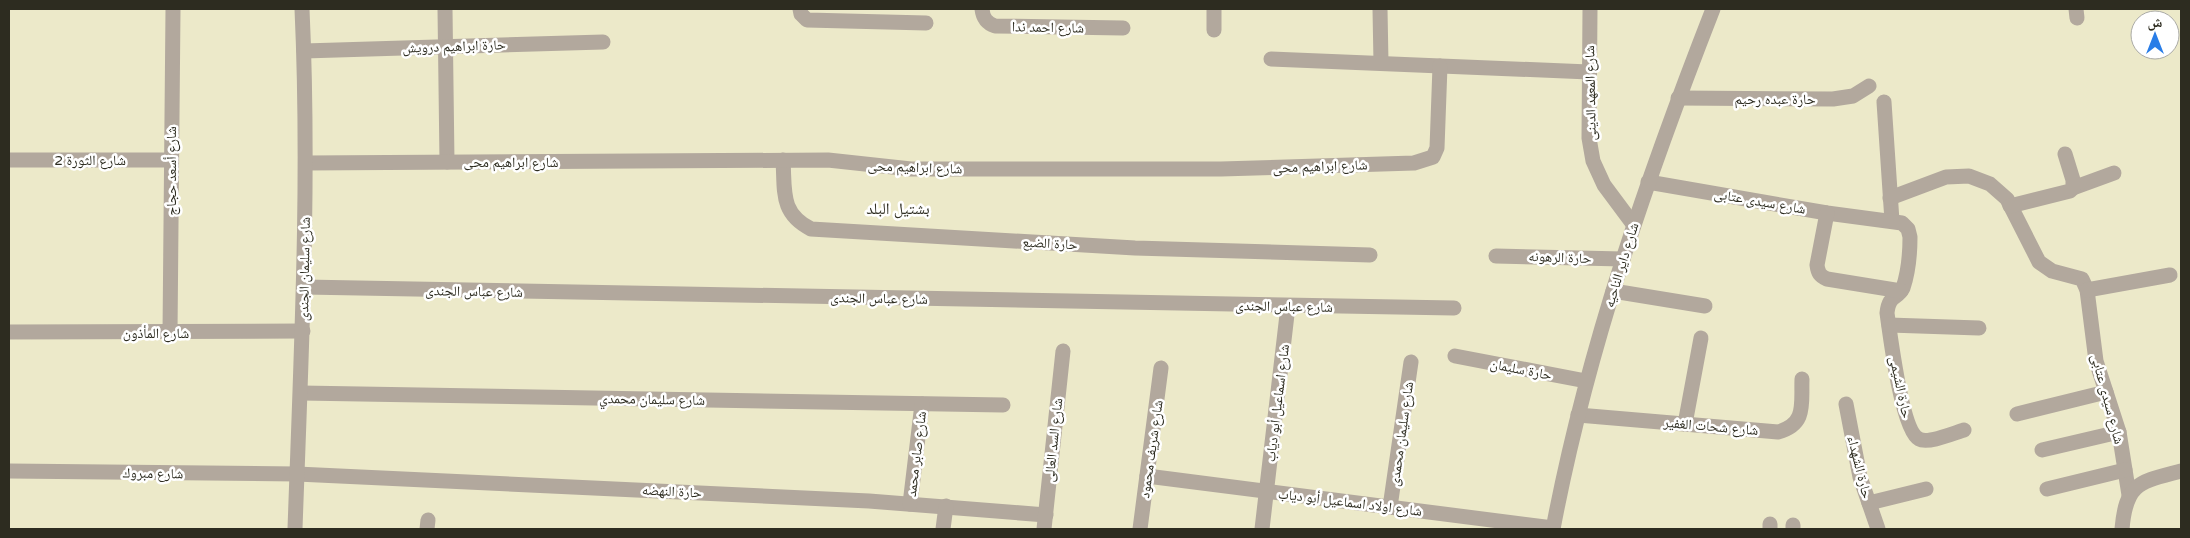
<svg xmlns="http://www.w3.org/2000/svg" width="2190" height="538" font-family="'Varela Round','Noto Naskh Arabic',sans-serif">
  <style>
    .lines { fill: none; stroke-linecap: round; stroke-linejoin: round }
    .minor { stroke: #b2a89d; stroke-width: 15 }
    .labels { text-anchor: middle; stroke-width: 5; stroke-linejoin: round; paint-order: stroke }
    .street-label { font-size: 14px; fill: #2d2c20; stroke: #fff }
    .quarter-label { font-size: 16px; fill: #2d2c20; stroke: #fff }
  </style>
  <rect width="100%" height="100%" fill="#ece9c9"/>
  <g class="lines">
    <g class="minor">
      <path d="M445 9 447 162"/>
      <path d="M800 9 801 14 807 20 926 23"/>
      <path d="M982 9C983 18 986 23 995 26L1123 28"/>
      <path d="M1214 9V30"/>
      <path d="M1380 9 1381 63"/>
      <path d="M1590 9 1589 138 1593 161 1604 185 1633 224"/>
      <path d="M2076 9 2077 18"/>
      <path d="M304 51 603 42"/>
      <path d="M1271 59 1589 72"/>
      <path d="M1678 98 1833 99 1853 96 1869 86"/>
      <path d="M1884 102 1892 221"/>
      <path d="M9 160H171"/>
      <path d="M783 160C785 192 780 213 811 229L1135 248 1370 255"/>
      <path d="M306 163 828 160 911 169H1221L1414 163 1433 157 1437 148 1440 66"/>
      <path d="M1648 182 1827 213 1902 223 1908 229 1910 237C1910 252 1908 273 1903 288 1897 300 1889 294 1887 313 1890 334 1902 431 1919 439 1928 444 1954 433 1964 430"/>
      <path d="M2073 188 2114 173"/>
      <path d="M1890 198 1946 177 1969 176 1990 184 2007 199 2039 262 2052 271 2082 279 2087 290 2096 361 2119 432 2129 495"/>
      <path d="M2010 206 2070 191 2073 188V180L2065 154"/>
      <path d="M1827 213 1817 265C1818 273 1820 276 1827 279L1901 291"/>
      <path d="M1496 256 1623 259"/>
      <path d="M304 287 1454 308"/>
      <path d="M2087 290 2170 275"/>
      <path d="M1613 291 1705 306"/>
      <path d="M1889 325 1979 328"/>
      <path d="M9 332 303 331"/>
      <path d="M170 333 173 9"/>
      <path d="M1455 356 1586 381"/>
      <path d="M301 393 1003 405"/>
      <path d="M1846 404 1860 477 1878 529"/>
      <path d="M2017 414 2106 392"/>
      <path d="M1578 415 1778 432C1807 424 1801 404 1802 379"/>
      <path d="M1685 424 1701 338"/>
      <path d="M2042 450 2119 432"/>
      <path d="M9 471 297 474 869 501 1046 515"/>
      <path d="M1147 476 1553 528"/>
      <path d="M2047 489 2125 470"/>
      <path d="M1869 503 1926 489"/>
      <path d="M910 504 922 404"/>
      <path d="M1390 507 1411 362"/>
      <path d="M1793 525V529"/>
      <path d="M295 529C301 356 310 182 302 9"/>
      <path d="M427 529 428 520"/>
      <path d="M943 529 946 506"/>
      <path d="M1044 529 1063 351"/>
      <path d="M1140 529 1161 368"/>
      <path d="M1262 529 1288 306"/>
      <path d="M1553 529C1587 350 1647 178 1713 9"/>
      <path d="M1770 529V524"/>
      <path d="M2122 529C2126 482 2140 482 2181 471"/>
    </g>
  </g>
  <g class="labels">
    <g class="street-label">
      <text transform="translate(1048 27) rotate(1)" y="5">شارع احمد ندا</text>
      <text transform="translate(454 46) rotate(-2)" y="5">حارة ابراهيم درويش</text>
      <text transform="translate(1590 93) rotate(-91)" y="5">شارع المعهد الدينى</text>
      <text x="1775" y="104">حارة عبده رحيم</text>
      <text x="90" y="165">شارع الثورة 2</text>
      <text x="511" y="167">شارع ابراهيم محى</text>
      <text transform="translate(1320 166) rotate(-2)" y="5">شارع ابراهيم محى</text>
      <text transform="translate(915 167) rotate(2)" y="5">شارع ابراهيم محى</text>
      <text transform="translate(171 171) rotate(-90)" y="5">شارع أسعد حجاج</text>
      <text transform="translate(1760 201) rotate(10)" y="5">شارع سيدى عتابى</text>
      <text transform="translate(1050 243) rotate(3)" y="5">حارة الضبع</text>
      <text transform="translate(1560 257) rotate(2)" y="5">حارة الرهونه</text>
      <text transform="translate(1621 265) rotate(-73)" y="5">شارع داير الناحيه</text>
      <text transform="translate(304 269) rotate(-89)" y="5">شارع سليمان الجندى</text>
      <text transform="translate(474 291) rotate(1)" y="5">شارع عباس الجندى</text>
      <text transform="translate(879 298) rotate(1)" y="5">شارع عباس الجندى</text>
      <text transform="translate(1284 306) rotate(1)" y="5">شارع عباس الجندى</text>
      <text x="156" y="338">شارع المأذون</text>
      <text transform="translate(1521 369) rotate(11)" y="5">حارة سليمان</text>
      <text transform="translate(1901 387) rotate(78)" y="5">حارة الشيمى</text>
      <text transform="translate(652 399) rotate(1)" y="5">شارع سليمان محمدي</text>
      <text transform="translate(2108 399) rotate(75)" y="5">شارع سيدى عتابى</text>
      <text transform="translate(1277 403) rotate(-83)" y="5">شارع اسماعيل أبو دياب</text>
      <text transform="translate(1711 426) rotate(5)" y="5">شارع شحات الغفير</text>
      <text transform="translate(1401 434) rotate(-82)" y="5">شارع سليمان محمدى</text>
      <text transform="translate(1053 440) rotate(-84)" y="5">شارع السد العالى</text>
      <text transform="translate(1151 449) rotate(-82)" y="5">شارع شريف محمود</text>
      <text transform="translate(916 454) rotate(-83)" y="5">شارع صابر محمد</text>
      <text transform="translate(1860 467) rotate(76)" y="5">حارة الشهداء</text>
      <text transform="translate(153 473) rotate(1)" y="5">شارع مبروك</text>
      <text transform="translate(672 491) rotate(3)" y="5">حارة النهضه</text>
      <text transform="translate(1350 502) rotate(7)" y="5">شارع اولاد اسماعيل أبو دياب</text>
    </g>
    <g class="quarter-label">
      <text x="898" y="214">بشتيل البلد</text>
    </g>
  </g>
  <rect width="2190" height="538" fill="none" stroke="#2d2c20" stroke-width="20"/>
  <g transform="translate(2155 35)"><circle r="24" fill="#ffffff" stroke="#ababa6"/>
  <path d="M0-4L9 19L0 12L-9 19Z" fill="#297de7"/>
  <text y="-8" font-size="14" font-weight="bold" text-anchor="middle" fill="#2d2c20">ش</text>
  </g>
</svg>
